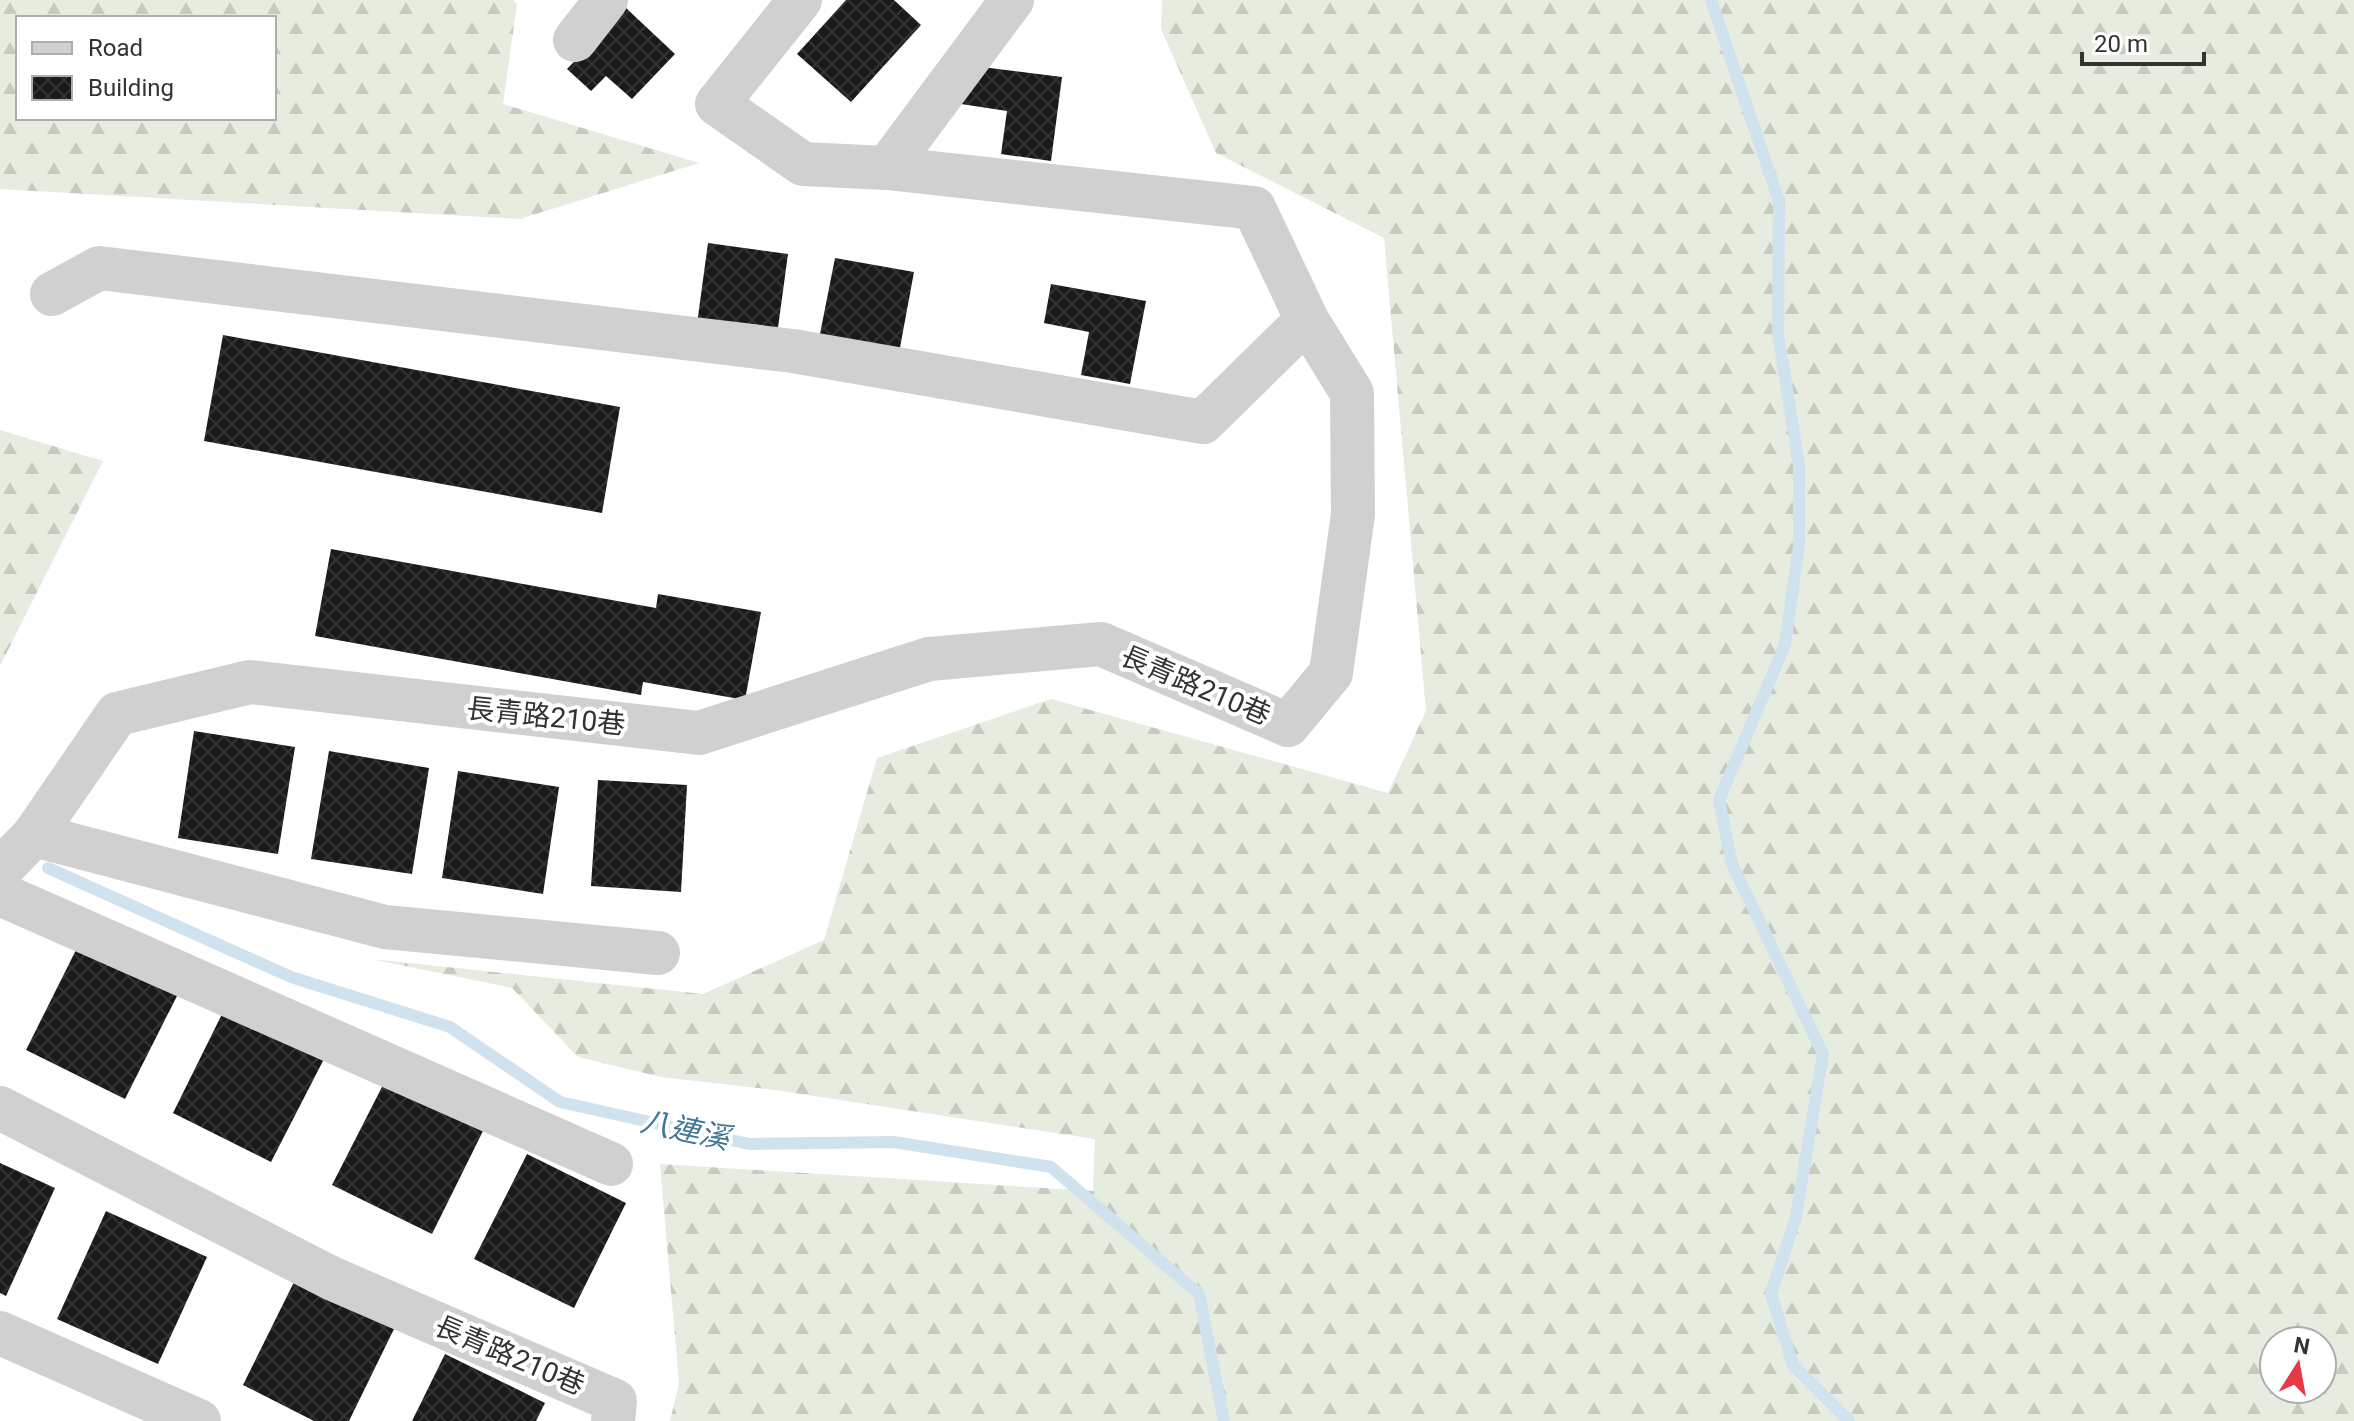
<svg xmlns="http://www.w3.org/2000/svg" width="2354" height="1421" font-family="Roboto,'Noto Sans TC',sans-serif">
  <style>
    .forest { fill: url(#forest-firs); fill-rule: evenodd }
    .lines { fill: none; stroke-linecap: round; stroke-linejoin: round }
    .stream { stroke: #cfe2ee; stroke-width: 12 }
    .building { fill: url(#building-cross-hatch) }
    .minor { stroke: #d0d0d0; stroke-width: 44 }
    .labels { text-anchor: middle; stroke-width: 8; stroke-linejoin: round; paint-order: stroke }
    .street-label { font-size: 28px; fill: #333; stroke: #fff }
    .water-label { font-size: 30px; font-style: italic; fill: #3f7597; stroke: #fff }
  </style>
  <defs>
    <pattern id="forest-firs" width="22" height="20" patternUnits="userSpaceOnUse" patternTransform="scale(2)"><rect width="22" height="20" fill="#e6ecdf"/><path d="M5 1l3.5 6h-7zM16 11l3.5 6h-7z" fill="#c6cbc0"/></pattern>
    <pattern id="building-cross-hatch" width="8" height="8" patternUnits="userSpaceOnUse" patternTransform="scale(2)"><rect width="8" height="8" fill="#1a1a1a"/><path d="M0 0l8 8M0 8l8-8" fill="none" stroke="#333"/></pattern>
  </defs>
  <rect width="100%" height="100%" fill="#fff"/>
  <g class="forest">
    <path d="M0 0H513L517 4 503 104 699 163 520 219 0 189ZM18 18H274V118H18Z"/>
    <path d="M1162 0H2354V1421H670L679 1383 660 1164 1093 1191 1095 1139 775 1090 661 1077 578 1057 512 988 371 959 703 994 824 940 877 758 1051 699 1388 793 1426 711 1384 238 1216 153 1161 29ZM2322 1341V1389H2274V1341Z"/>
    <path d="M0 430 103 461 0 666Z"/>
  </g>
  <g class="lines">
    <g class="stream">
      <path d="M1711 0 1779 201 1778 333 1799 465V545L1785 645 1719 800 1732 864 1823 1054 1796 1217 1771 1294 1793 1365 1849 1421"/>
      <path d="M48 868 291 977 450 1027 560 1102 749 1144 894 1142 1051 1167 1199 1294 1224 1421"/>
    </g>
  </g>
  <g class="building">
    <path d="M846 0H894L921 25 851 102 797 54Z"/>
    <path d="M626 8 675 54 632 99 606 76 591 91 567 69Z"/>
    <path d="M966 65 1062 77 1051 161 1001 154 1007 111 961 104Z"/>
    <path d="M708 243 788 254 777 335 697 324Z"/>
    <path d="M835 258 914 272 899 353 819 339Z"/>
    <path d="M1051 284 1146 301 1130 384 1081 375 1089 332 1044 323Z"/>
    <path d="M223 335 620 407 602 513 204 441Z"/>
    <path d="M331 549 656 608 658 594 761 612 745 700 643 682 641 695 315 636Z"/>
    <path d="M194 731 295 747 278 854 178 838Z"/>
    <path d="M329 751 429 768 412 874 311 859Z"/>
    <path d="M458 771 559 787 543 894 442 878Z"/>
    <path d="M598 780 687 785 681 892 591 886Z"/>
    <path d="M79 944 178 994 125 1099 26 1050Z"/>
    <path d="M225 1008 325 1057 271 1162 173 1113Z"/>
    <path d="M386 1079 484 1129 432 1234 332 1185Z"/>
    <path d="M527 1154 626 1203 574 1308 474 1259Z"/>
    <path d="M0 1163 55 1188 6 1296 0 1293Z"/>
    <path d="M106 1211 207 1257 158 1364 57 1319Z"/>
    <path d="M295 1280 394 1329 349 1421H314L243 1385Z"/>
    <path d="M445 1354 545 1403 536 1421H412Z"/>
  </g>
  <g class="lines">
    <g class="minor">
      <path d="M575 40 606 0"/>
      <path d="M887 168 1012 0"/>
      <path d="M52 294 99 268 793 351 1203 422 1307 320"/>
      <path d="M34 835 385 927 658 953"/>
      <path d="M0 870 34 835 117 714 250 682 699 733 929 659 1101 644 1288 725 1331 673 1353 514 1352 393 1307 320 1254 208 887 168 803 164 717 104 800 0"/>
      <path d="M0 894 611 1164"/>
      <path d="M0 1108 331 1278 615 1401 613 1421"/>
      <path d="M0 1333 199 1421"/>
    </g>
  </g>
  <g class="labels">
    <g class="street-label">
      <text transform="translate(1196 685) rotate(23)" y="10">長青路210巷</text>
      <text transform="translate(546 716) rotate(6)" y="10">長青路210巷</text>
      <text transform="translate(510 1355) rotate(23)" y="10">長青路210巷</text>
    </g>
    <g class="water-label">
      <text transform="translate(685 1130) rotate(12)" y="10">八連溪</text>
    </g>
  </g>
  <rect x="16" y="16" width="260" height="104" fill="#ffffff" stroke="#adadad" stroke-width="2"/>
  <rect x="32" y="42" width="40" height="12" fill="#d0d0d0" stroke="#adadad" stroke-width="2"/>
  <text x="88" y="56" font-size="24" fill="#333333">Road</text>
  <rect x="32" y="76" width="40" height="24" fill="url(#building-cross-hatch)" stroke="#adadad" stroke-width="2"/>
  <text x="88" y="96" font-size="24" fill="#333333">Building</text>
  <g transform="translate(2298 1365) rotate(11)"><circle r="38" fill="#ffffff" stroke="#adadad" stroke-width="2"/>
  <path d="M0-6L14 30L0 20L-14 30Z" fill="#e63946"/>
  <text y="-12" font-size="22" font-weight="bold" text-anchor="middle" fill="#333333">N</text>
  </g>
  <path d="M2082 52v12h122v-12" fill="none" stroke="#333333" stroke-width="4"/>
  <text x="2094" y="52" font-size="24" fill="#333333" stroke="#ffffff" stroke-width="6" paint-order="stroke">20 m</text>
</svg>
